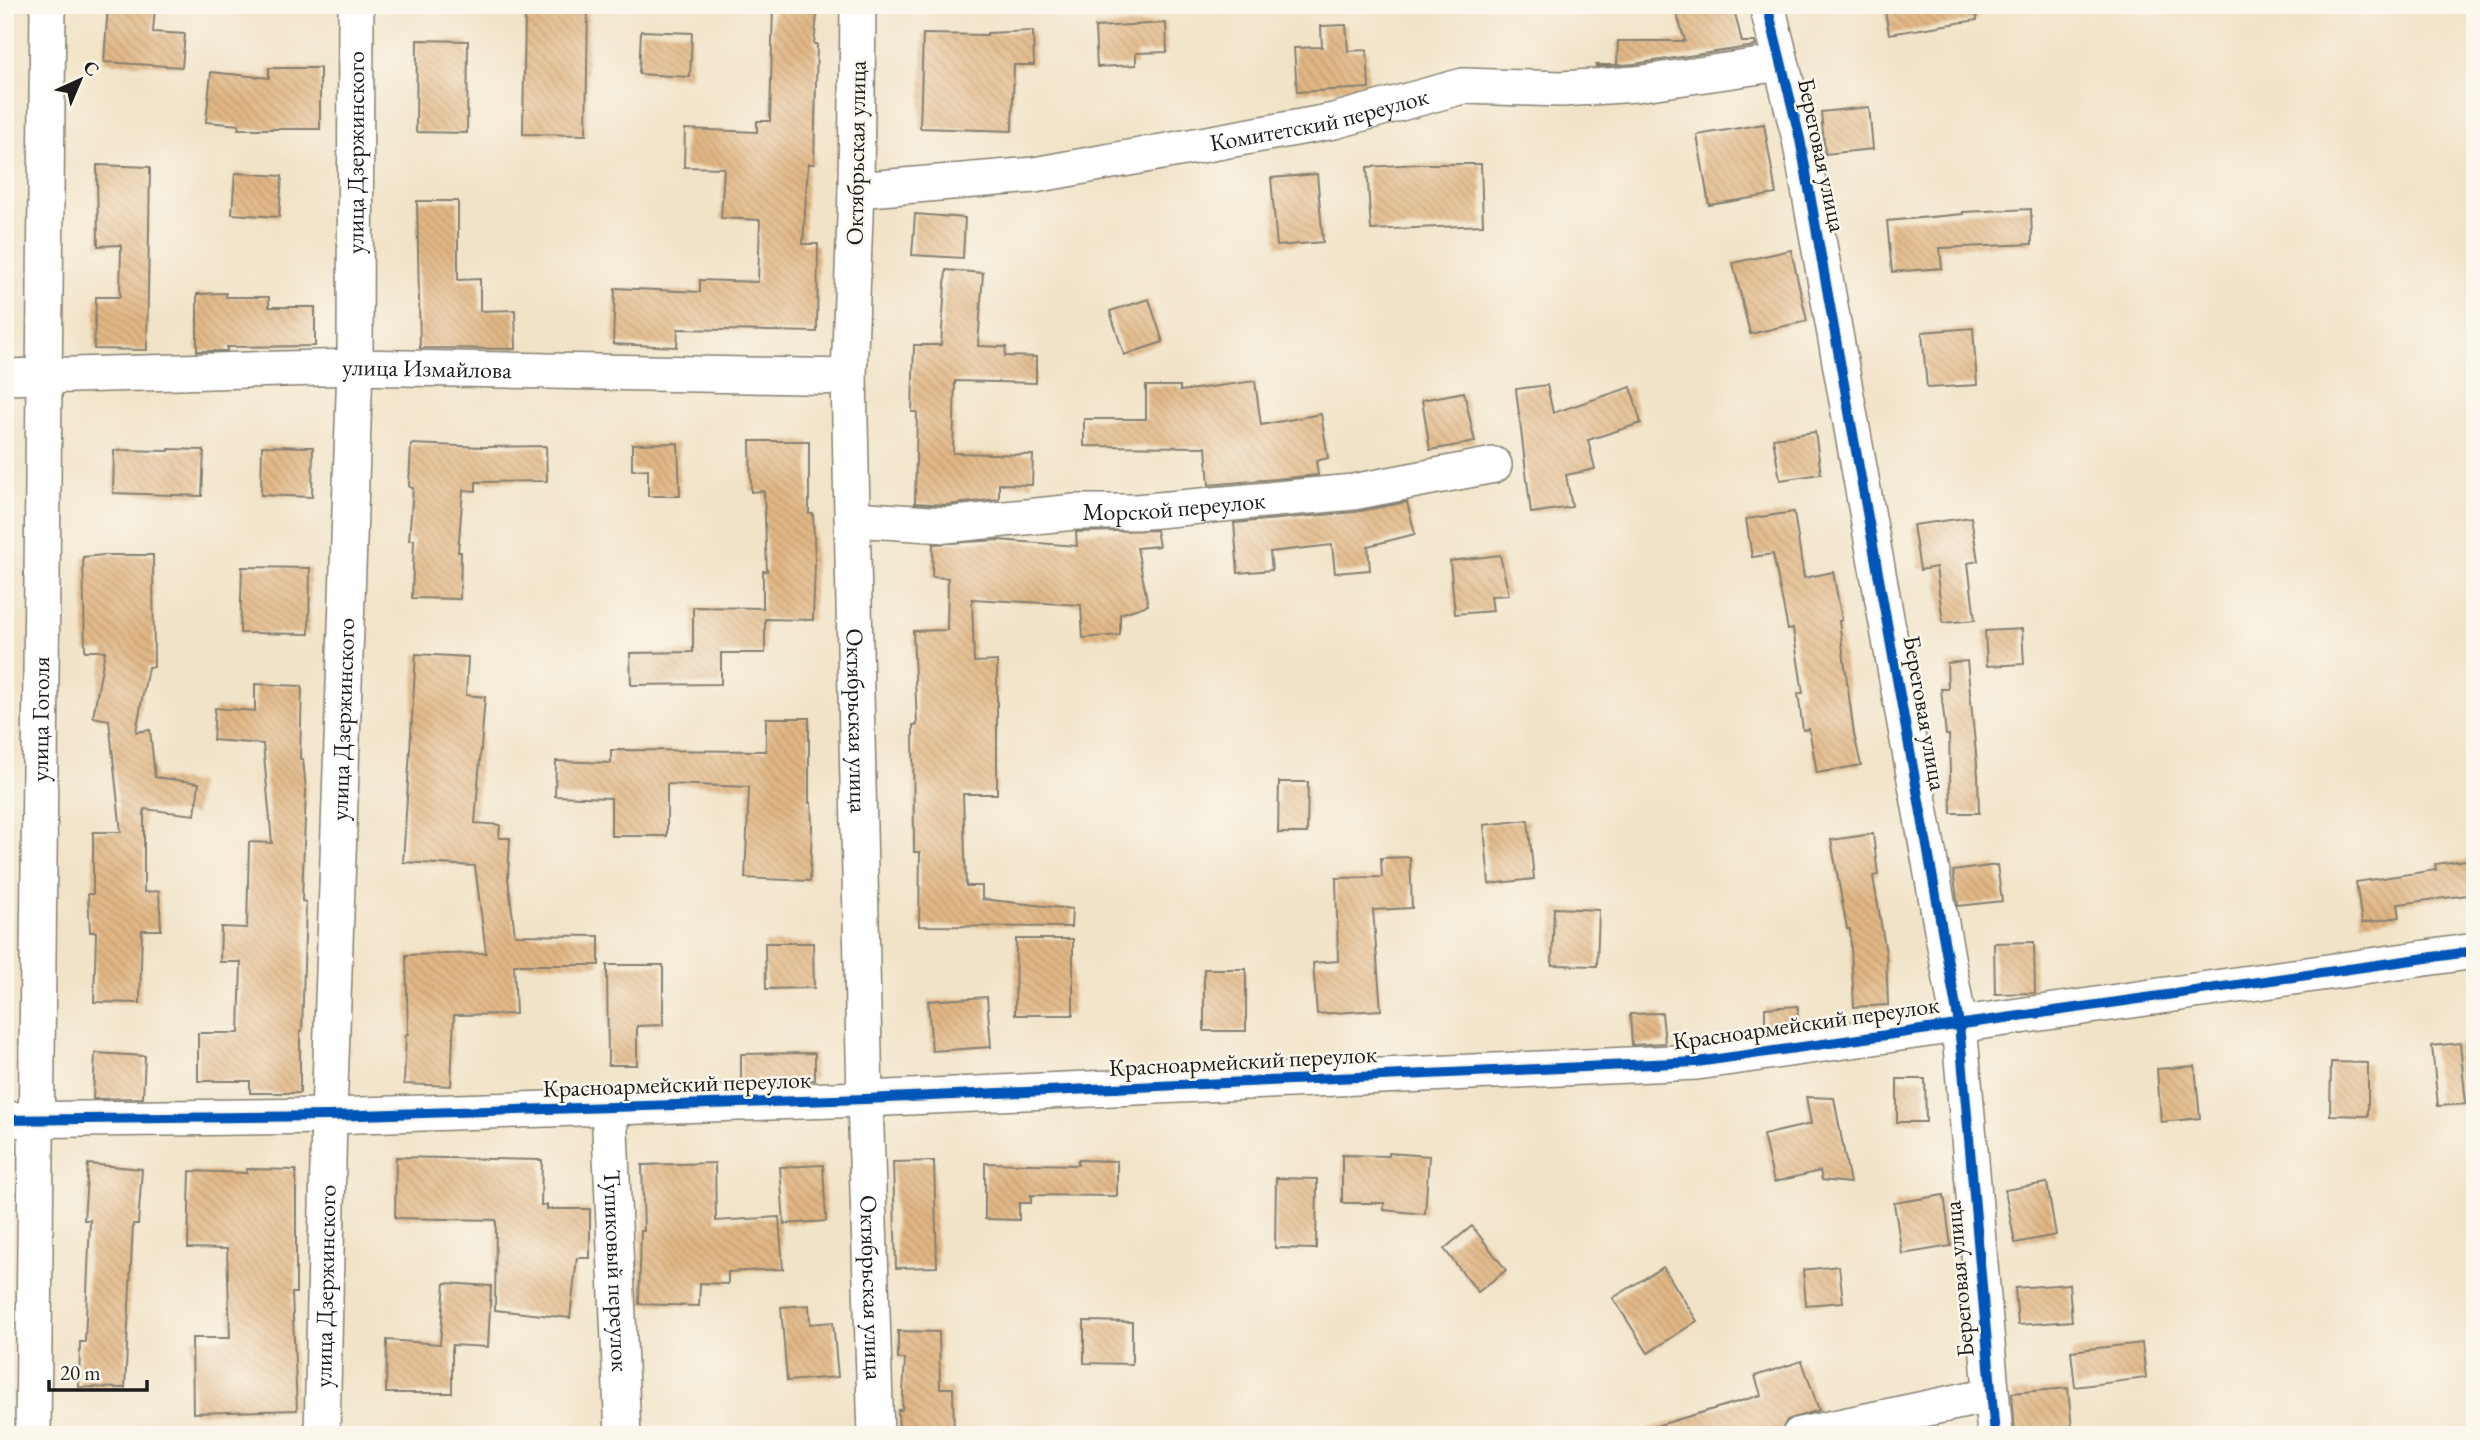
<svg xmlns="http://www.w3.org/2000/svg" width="2480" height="1440" font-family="'EB Garamond',serif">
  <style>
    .building { fill: url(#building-back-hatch) }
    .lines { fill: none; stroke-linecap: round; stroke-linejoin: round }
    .minor-casing { stroke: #868072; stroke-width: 38 }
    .minor { stroke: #fff; stroke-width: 35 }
    .cycleway-casing { stroke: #fbf7ec; stroke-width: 15 }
    .cycleway { stroke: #0057b8; stroke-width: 10 }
    .labels { text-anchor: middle; stroke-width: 5; stroke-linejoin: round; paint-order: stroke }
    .street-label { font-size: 24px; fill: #1c1c1c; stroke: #fbf7ec }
  </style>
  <defs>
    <pattern id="building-back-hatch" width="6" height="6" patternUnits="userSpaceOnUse" patternTransform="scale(1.75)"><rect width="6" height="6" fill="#e1b684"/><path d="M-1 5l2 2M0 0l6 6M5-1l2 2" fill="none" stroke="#c09c71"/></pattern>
  </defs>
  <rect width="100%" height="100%" fill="#fbf7ec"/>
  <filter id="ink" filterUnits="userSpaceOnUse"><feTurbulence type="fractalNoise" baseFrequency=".0143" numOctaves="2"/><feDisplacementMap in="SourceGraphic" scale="14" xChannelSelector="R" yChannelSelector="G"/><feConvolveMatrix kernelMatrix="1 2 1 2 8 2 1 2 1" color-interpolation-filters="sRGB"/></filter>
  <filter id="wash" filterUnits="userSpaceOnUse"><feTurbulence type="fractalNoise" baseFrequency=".00686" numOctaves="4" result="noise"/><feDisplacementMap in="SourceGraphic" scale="28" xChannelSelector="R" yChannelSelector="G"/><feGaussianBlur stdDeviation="1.57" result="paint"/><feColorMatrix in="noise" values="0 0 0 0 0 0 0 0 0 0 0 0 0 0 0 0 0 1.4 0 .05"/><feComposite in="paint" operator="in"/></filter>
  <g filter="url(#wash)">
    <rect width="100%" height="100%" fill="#f1e3c7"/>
    <g id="blocks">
      <g class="building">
        <path d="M108 5 155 7 153 32 185 34 182 67 104 62Z"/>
        <path d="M531 5H588L586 135 523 134 525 12H531Z"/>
        <path d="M773 5H818L814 44H817L814 164H808L803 244H818L817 332 678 329 677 347 613 344 615 288 700 292V280L758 282 760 220 721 218 724 168 684 167 685 129 757 132V121H770Z"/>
        <path d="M1674 5H1733L1742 42H1755L1756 46 1634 64 1596 67V65H1617L1618 41H1685Z"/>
        <path d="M1884 5H1976L1977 20 1889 34Z"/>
        <path d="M1166 23 1167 52 1136 53V65L1097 67 1095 27Z"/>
        <path d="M1346 25 1348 51 1367 50 1369 88 1297 92 1294 48 1322 47 1321 26Z"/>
        <path d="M641 31 692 33 690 77 639 74Z"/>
        <path d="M1033 31 1034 65H1014L1012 131 920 128 923 34 987 35V33Z"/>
        <path d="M417 40 468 41 467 133 416 132Z"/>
        <path d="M269 68H320V129H238L239 125 206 122 211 72 269 78Z"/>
        <path d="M1869 107 1873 149 1825 154 1821 112Z"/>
        <path d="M1764 124 1776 194 1709 205 1697 135Z"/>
        <path d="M1419 164H1481L1483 225 1371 230 1367 167Z"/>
        <path d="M97 165 150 167 147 350 94 349 96 297H120L121 245 98 246Z"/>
        <path d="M235 173 282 176 279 217 232 214Z"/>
        <path d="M1317 174 1323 242 1277 246 1271 178Z"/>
        <path d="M417 201H458V280L480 279V311L515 310 516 349 420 348Z"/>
        <path d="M2031 209 2032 244 1940 248 1942 268 1892 272 1887 221 1963 214V212Z"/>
        <path d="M915 214 965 218 963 258 912 255Z"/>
        <path d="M1791 250 1807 321 1750 334 1733 263Z"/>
        <path d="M946 270 983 273 978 346 1006 347 1005 356 1036 357V383L955 381 953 453 1033 455 1032 485 999 484V499L946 505 915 503 917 412H912L914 345H941Z"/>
        <path d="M226 293V297H269V307H315V346L227 347V351H197V294Z"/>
        <path d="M1149 299 1163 342 1124 355 1110 311Z"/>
        <path d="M1973 328 1977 385 1927 388 1922 332Z"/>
        <path d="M1255 381 1261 425 1321 414 1328 458 1316 461 1318 475 1209 485 1206 447 1084 446V419H1146V386H1180V391Z"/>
        <path d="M1547 385 1553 413 1631 387 1641 423 1588 440 1595 469 1566 475 1572 507 1531 513 1516 389Z"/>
        <path d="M1464 392 1475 442 1430 450 1422 400Z"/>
        <path d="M1815 432 1821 474 1780 480 1773 438Z"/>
        <path d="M750 441H809V514H813L815 564 813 620 765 619V653H721V684L631 685 630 653 693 652V607L763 608V571H767L764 491 751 492Z"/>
        <path d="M678 443 680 496H648V469L632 470V444Z"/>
        <path d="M411 444 484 447 546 446 547 481 476 482V491L463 490 458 552H461L460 599 412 598 414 540H409L413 488 409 487Z"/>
        <path d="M262 446 313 447 312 497 261 495Z"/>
        <path d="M169 449 204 450 202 496 113 493 114 450 169 451Z"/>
        <path d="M1407 502 1415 534 1368 546 1370 570 1335 573 1332 545 1270 552 1272 570 1238 573 1234 523 1355 512Z"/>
        <path d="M1794 512 1804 578 1833 572 1842 620 1839 621 1854 734 1861 765 1817 773 1809 729 1803 730 1798 693H1803L1793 629 1788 630 1773 554 1752 557 1746 519Z"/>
        <path d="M1971 517 1978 561 1968 563 1975 620 1943 623 1936 567 1920 570 1913 525Z"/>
        <path d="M1156 530 1159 546 1137 548 1148 605 1120 614V635L1083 638 1081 605 972 599 974 662 997 661V794H963L966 886H982V899L1072 909 1071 927 919 926 920 852H914L913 725H917L913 631 947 630 948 578 932 577 933 544 998 540 1077 546 1076 532Z"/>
        <path d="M104 555H153L154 667H148L136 732 150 730 155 777 199 783 195 815 144 809V892L159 891 161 930H142L140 1003 94 1002 96 932H90L88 894H93V832H121L109 720 93 717 105 651H85L83 557Z"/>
        <path d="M1500 555 1509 595 1491 596 1493 611 1455 614 1450 561Z"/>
        <path d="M242 567 310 568 309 634 240 633Z"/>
        <path d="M2022 629 2024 664 1987 666 1985 631Z"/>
        <path d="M416 654 468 657 466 695 485 697 475 823 500 825 499 838H510L508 878 515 935 599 936V965H514L516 1014 454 1015 451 1086 404 1084 406 1035H408L406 955 486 953 475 866 403 862Z"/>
        <path d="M1967 661 1978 775 1979 813H1951L1949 735H1946L1941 689H1948L1947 663Z"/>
        <path d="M255 684 302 686 300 759H303L306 790 302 901 306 902 302 1031H300V1093H250V1081H198V1033H239L241 962H220L221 927 247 928 249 842 272 843 263 744 213 740 215 708 255 711Z"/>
        <path d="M766 718H809V803H811L812 825 810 881 745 878 749 787 667 784V836H611V798L555 796 556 761 611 763V750L766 751Z"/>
        <path d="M1279 782H1308L1307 833H1278Z"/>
        <path d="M1528 820 1534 879 1489 884 1484 825Z"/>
        <path d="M1873 834 1878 875 1873 876 1886 953 1888 1005 1854 1007 1850 929H1847L1831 840Z"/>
        <path d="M1410 857 1412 908 1373 910 1381 1010 1317 1014 1313 963 1338 961 1336 878 1382 877 1381 858Z"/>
        <path d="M2475 859V894L2398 904 2400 917 2362 923 2356 882 2436 870 2435 864Z"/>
        <path d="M1997 865 2002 901 1958 906 1953 871Z"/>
        <path d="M1554 908 1599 910 1597 966 1552 965Z"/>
        <path d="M1016 939H1073V1015H1015Z"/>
        <path d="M2034 942 2035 993 1995 994 1994 943Z"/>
        <path d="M765 943H813L814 988 766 989Z"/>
        <path d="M607 965H663V1025L637 1026V1065H608Z"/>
        <rect x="1204" y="969" width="42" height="62"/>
        <path d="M987 997 991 1047 932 1051 928 1001Z"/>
        <path d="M1798 1006 1797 1027 1765 1032V1008Z"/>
        <path d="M1662 1013 1665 1043 1632 1045 1630 1014Z"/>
        <path d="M2460 1043 2466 1104 2438 1106 2432 1046Z"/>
        <path d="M95 1053 145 1056 143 1098 93 1099Z"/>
        <path d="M815 1053V1080L741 1083V1054Z"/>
        <path d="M2331 1062 2368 1063V1116L2330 1115Z"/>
        <path d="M2195 1066 2200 1118 2161 1122 2157 1069Z"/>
        <path d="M1897 1079H1925L1926 1122H1897Z"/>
        <path d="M1806 1097 1834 1098 1850 1183 1822 1180 1820 1171 1774 1182 1763 1135 1811 1124Z"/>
        <path d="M1389 1153 1429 1156 1425 1214 1384 1210V1203H1342V1155L1389 1156Z"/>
        <path d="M396 1157 542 1160 541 1205H547V1209H590V1258H577L570 1318 495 1310 496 1220 395 1218Z"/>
        <path d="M1078 1160 1117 1161V1196L1031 1195V1203H1019V1220L985 1219V1163L1078 1165Z"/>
        <path d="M934 1161 937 1267 896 1268 893 1162Z"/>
        <path d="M715 1163 716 1221 779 1217 783 1269 728 1272V1284L700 1283 699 1306 639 1304 641 1231H644L642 1165Z"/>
        <path d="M88 1164 142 1169 138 1224H133L125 1388 79 1387 80 1342H85L90 1220H84Z"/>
        <path d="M823 1165 826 1221 784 1224 780 1167Z"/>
        <path d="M247 1169 296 1170V1293H292L297 1410 193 1413 192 1338H230L227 1249 188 1248 190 1171 247 1173Z"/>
        <path d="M1276 1178 1317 1179 1316 1249 1275 1248Z"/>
        <path d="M2047 1183 2056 1235 2015 1243 2005 1190Z"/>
        <path d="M1944 1195 1951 1246 1902 1254 1894 1203Z"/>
        <path d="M1472 1226 1506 1270 1478 1292 1444 1249Z"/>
        <path d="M1839 1266 1843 1302 1806 1305 1803 1270Z"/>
        <path d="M1663 1267 1697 1321 1648 1353 1613 1298Z"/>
        <path d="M445 1283 491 1286 488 1347 452 1345V1393H386L387 1340 440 1344Z"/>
        <path d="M2069 1284 2072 1321 2018 1325 2015 1288Z"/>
        <path d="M809 1305 810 1324 833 1322 838 1377 787 1381 781 1307Z"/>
        <path d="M1084 1321 1132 1322V1364L1084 1363Z"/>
        <path d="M898 1331 939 1332 940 1388H953L954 1435H899L898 1410H902L905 1359H898Z"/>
        <path d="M2142 1343 2146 1378 2075 1387 2071 1351Z"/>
        <path d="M1802 1361 1819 1410 1787 1420 1781 1432 1774 1435H1650L1649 1428 1761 1395 1755 1376Z"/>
        <path d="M2068 1388 2072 1429 2015 1434 2012 1393Z"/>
      </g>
    </g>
  </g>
  <g filter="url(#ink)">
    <use href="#blocks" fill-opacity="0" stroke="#868072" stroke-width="2"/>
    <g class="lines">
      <defs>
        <g id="minor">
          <path id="s1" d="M858 5 856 190 849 377 865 1099 876 1435"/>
          <path d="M1767 5 1800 139 1959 1024 1995 1435"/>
          <path id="s2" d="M856 190 1034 175 1334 121 1463 86 1562 89 1636 84 1781 63"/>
          <path id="s3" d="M5 377 355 367 849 377"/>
          <path id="s4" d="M853 519 946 525 1075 512H1136L1353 492 1494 465"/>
          <path id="s5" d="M609 1107 623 1435"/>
          <path d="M5 1120 329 1116 865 1099 1697 1062 2475 951"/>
          <path id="s6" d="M33 1435 48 5"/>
          <path id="s7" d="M322 1435 329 1116 355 367 356 5"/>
          <path d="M1800 1435 1990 1395"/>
        </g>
      </defs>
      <use href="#minor" class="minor-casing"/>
      <use href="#minor" class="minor"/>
      <defs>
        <g id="cycleway">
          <path d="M1767 5 1800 139 1959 1024 1995 1435"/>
          <path d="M5 1120 329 1116 865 1099 1697 1062 2475 951"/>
        </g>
      </defs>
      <use href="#cycleway" class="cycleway-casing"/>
      <use href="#cycleway" class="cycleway"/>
    </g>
  </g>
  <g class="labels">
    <g class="street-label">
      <text dy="8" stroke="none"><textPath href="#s2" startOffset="469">Комитетский переулок</textPath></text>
      <text dy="8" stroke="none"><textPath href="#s7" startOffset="1283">улица Дзержинского</textPath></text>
      <text transform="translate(856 153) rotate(-89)" y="8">Октябрьская улица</text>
      <text transform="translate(1822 155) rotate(78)" y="8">Береговая улица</text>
      <text dy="8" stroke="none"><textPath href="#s3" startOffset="422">улица Измайлова</textPath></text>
      <text dy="8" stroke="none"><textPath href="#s4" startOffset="322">Морской переулок</textPath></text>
      <text transform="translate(1925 713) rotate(80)" y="8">Береговая улица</text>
      <text dy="8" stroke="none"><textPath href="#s6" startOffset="716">улица Гоголя</textPath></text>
      <text dy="8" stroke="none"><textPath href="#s7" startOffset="716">улица Дзержинского</textPath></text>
      <text dy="8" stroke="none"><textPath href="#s1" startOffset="716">Октябрьская улица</textPath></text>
      <text transform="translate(1806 1023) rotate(-8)" y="8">Красноармейский переулок</text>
      <text transform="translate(1243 1061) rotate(-3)" y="8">Красноармейский переулок</text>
      <text transform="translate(677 1084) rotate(-2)" y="8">Красноармейский переулок</text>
      <text dy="8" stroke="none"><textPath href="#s5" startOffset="164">Тупиковый переулок</textPath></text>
      <text transform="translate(1959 1279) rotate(-95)" y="8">Береговая улица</text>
      <text dy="8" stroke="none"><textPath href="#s7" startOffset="149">улица Дзержинского</textPath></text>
      <text dy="8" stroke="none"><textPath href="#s1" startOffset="1283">Октябрьская улица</textPath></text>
    </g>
  </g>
  <rect width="2480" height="1440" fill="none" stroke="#fbf7ec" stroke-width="28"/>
  <g transform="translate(80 80) rotate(44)" stroke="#fbf7ec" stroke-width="5" paint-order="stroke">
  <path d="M0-5L12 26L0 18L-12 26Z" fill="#1c1c1c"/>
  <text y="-10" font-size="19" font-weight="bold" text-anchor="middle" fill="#1c1c1c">С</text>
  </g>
  <path d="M49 1380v10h98v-10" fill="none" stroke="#1c1c1c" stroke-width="3.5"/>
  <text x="60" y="1380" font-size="21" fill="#1c1c1c" stroke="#fbf7ec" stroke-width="5" paint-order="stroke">20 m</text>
</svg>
